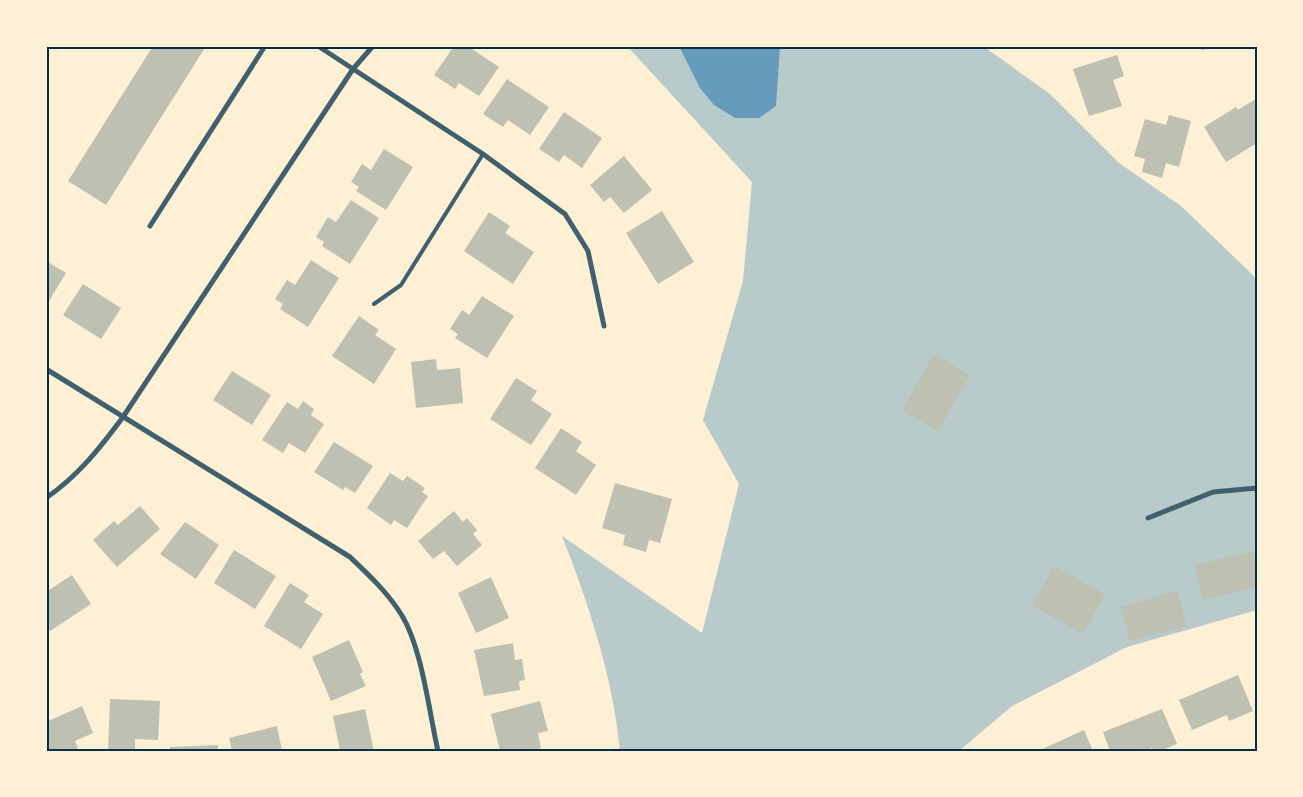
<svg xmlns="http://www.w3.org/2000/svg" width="1303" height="797" font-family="'PT Serif',serif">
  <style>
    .green { fill: #b9caca }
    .water { fill: #669bbc }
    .building { fill: #bec0b2 }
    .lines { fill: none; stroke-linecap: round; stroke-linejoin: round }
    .service { stroke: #3f606c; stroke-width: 4 }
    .minor { stroke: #3f606c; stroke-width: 5 }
    .neatline { fill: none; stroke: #003049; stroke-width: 2 }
  </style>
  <rect width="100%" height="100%" fill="#fdf0d5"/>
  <path class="green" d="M627 46H983L1050 94 1119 163 1181 206 1257 279V610L1127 647 1012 706 959 751H620C613 677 589 605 562 536L702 633 739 484 703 420 743 281 752 182Z"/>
  <path class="water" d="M679 46H780L776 106 759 118H735L714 105 700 88Z"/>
  <g class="building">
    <path d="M153 46H206L106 205 68 181Z"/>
    <path d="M454 46H474L472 49 499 67 479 96 459 83 455 89 434 75Z"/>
    <path d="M1045 46H1086V49L1045 48Z"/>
    <path d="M1117 55 1124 76 1113 80 1122 106 1089 116 1073 69Z"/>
    <path d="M507 79 549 107 530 135 508 120 503 127 483 114Z"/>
    <path d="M1257 98V143L1226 162 1204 127 1236 107 1238 110Z"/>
    <path d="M564 112 602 138 582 168 564 155 559 162 539 149Z"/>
    <path d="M1169 115 1191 121 1179 167 1166 163 1162 178 1142 172 1145 159 1134 156 1145 119 1166 125Z"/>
    <path d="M384 149 413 167 386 210 356 191 359 187 351 182 362 164 371 170Z"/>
    <path d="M624 156 652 190 624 213 610 197 604 202 590 185Z"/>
    <path d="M351 200 379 218 350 264 322 246 324 242 316 237 328 217 336 222Z"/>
    <path d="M662 211 694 262 658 284 626 233Z"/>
    <path d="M489 212 510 226 505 233 534 252 513 284 464 251Z"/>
    <path d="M311 260 339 278 308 327 280 309 283 304 275 299 287 280 295 285Z"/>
    <path d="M46 261 66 273 46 306Z"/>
    <path d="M83 284 121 308 101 339 63 315Z"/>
    <path d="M482 296 514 316 487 358 455 338 458 334 450 329 462 310 469 315Z"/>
    <path d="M359 316 379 330 375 335 396 349 374 384 332 356Z"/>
    <path d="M934 354 970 375 938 431 902 410Z"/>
    <path d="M436 359 437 370 460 368 463 403 416 408 411 362Z"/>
    <path d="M232 371 271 395 252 425 213 400Z"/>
    <path d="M516 378 537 391 531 400 552 414 531 445 490 419Z"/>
    <path d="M303 401 314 409 311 415 324 424 305 453 289 443 283 453 262 440 287 402 298 409Z"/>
    <path d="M561 428 582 442 576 451 596 465 576 495 535 468Z"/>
    <path d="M334 442 373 466 355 493 345 487 343 490 314 472Z"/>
    <path d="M390 473 403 481 407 476 425 488 422 492 428 496 407 528 394 520 391 525 367 508Z"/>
    <path d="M615 483 672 499 660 543 649 540 646 552 623 545 625 535 602 528Z"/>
    <path d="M140 506 160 529 117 567 93 540 114 521 118 525Z"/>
    <path d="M454 511 463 522 467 518 477 530 473 534 482 545 457 566 444 551 433 559 418 541Z"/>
    <path d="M185 522 219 545 196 579 160 554Z"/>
    <path d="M234 550 276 576 255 609 214 583Z"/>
    <path d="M1253 551 1257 569V587L1203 600 1195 565Z"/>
    <path d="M1054 566 1105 594 1083 634 1032 606Z"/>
    <path d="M72 575 91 604 50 631 46 625V598L48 597 46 592Z"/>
    <path d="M491 577 509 618 476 633 458 593Z"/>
    <path d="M290 583 309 595 304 602 323 614 301 649 264 626Z"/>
    <path d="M1177 591 1187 626 1130 641 1121 607Z"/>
    <path d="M349 640 363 672 360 674 366 686 331 701 312 657Z"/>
    <path d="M513 643 515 660 522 659 525 680 519 681 520 690 484 696 474 650Z"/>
    <path d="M1238 675 1253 711 1229 721 1227 715 1192 730 1179 700Z"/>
    <path d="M110 699 160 701 158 740 135 739V751H108Z"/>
    <path d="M540 701 548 731 538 733 541 748 531 751H500L491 714Z"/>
    <path d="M82 706 93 733 75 741 78 748 73 751H46V722Z"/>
    <path d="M365 709 374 751H340L333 716Z"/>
    <path d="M1162 709 1177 744 1160 751H1153L1152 748 1145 751H1110L1103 732Z"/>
    <path d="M277 726 282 751H232L229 738Z"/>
    <path d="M1084 730 1093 751H1038Z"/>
    <path d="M218 745V751H170V747Z"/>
  </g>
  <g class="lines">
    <path class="service" d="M374 304 401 285 483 154"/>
    <g class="minor">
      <path d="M318 46 483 154 565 214 588 251 604 326"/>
      <path d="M1203 47V46"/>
      <path d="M150 226 265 46"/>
      <path d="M46 369 350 557C369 575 387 592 401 614 422 647 429 712 438 751"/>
      <path d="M46 498C78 476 100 448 123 417L353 69 373 46"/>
      <path d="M1148 518 1213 492 1257 488"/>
    </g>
  </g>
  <rect width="1303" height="797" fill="none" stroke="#fdf0d5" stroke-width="95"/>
  <rect x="48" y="48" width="1208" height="702" class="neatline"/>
</svg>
